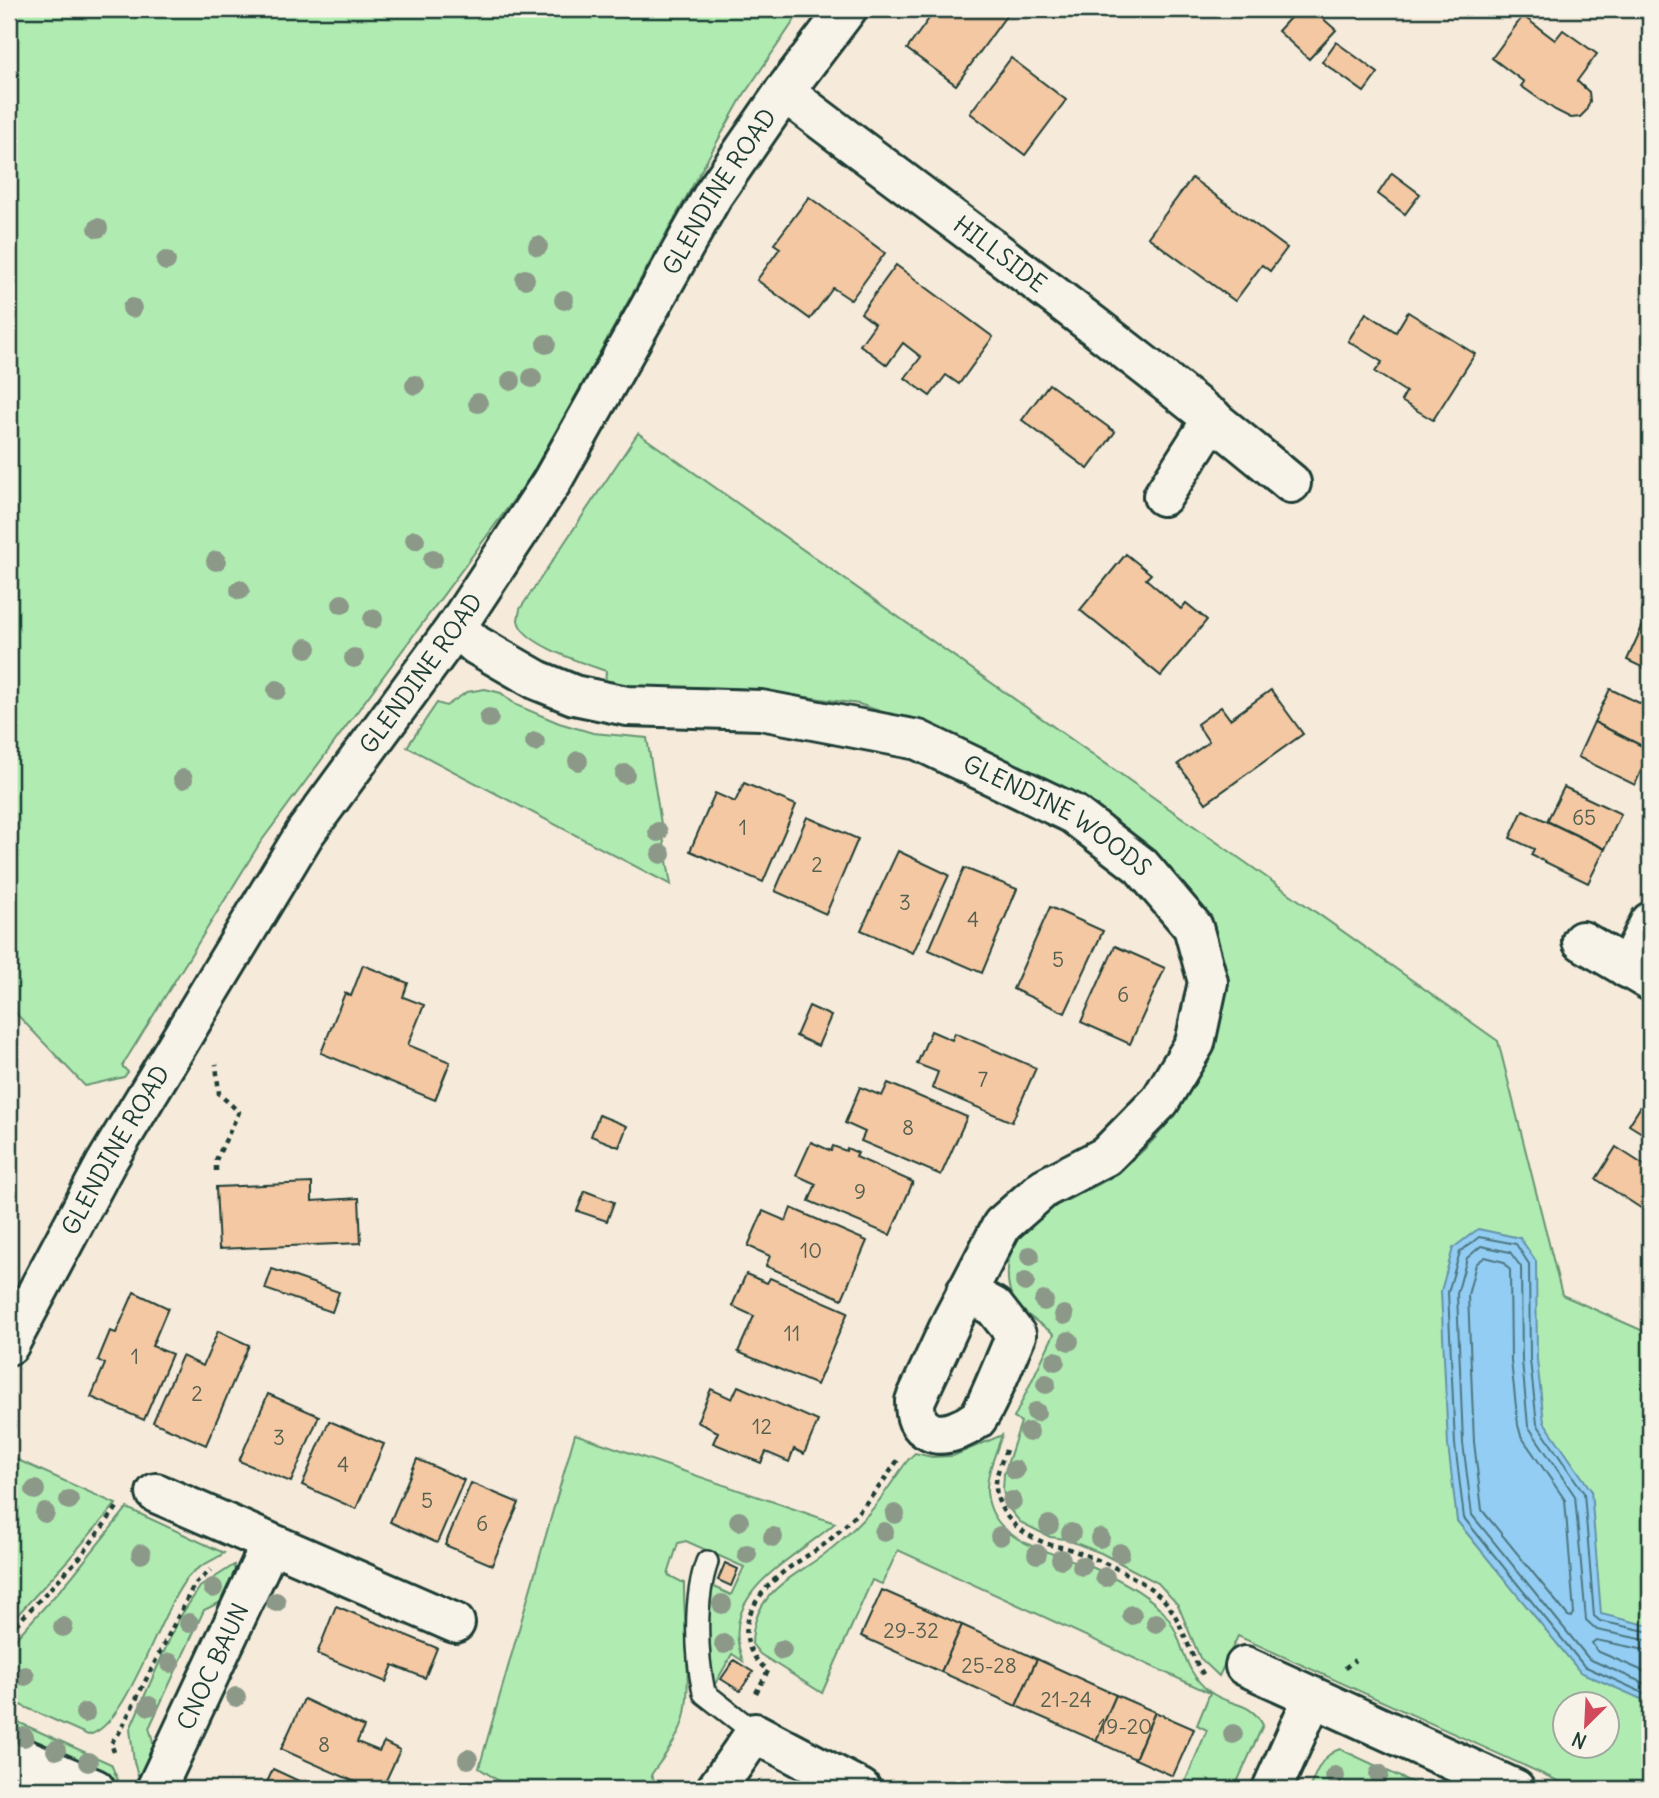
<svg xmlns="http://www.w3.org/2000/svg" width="1659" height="1798" font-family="Delius,sans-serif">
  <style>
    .green { fill: #b0ecb2; stroke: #689473; stroke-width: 2; fill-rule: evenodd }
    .water { fill: #93cdf3; stroke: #6593a7; stroke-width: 2 }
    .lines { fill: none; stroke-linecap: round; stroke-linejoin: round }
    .shore { stroke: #4d7780; stroke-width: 2 }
    .building { fill: #f3c8a3; stroke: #1f3d34; stroke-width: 2 }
    .service-casing { stroke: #1f3d34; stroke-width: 26 }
    .minor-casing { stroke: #1f3d34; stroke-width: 44 }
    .tertiary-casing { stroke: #1f3d34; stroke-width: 44 }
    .path { stroke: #1f3d34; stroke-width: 4.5; stroke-dasharray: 5 5; stroke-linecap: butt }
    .service { stroke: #f7f3e8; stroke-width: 21 }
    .minor { stroke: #f7f3e8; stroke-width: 38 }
    .tertiary { stroke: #f7f3e8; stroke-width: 38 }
    .tree { fill: #8c9989 }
    .labels { text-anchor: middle; stroke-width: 5; stroke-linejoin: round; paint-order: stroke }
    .number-label { font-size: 21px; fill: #546050 }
    .street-label { font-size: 24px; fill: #1f3d34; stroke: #f7f3e8 }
  </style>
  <rect width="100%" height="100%" fill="#f6eada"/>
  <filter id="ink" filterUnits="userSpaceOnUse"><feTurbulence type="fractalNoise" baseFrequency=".0143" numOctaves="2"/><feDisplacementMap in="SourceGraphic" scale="14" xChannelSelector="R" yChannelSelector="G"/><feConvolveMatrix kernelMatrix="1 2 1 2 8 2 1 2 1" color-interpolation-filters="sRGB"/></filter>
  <g filter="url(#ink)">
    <g class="green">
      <path d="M9 9H802L741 99 529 479 260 843 122 1066 128 1072 124 1077 85 1086 9 1006Z"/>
      <path d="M638 433 1498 1041 1562 1295 1650 1334V1789H1576L1238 1636 1219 1676 1200 1658 1178 1605 1158 1583 1101 1553 1065 1539 1050 1537 1020 1522 1006 1505 1003 1490 1004 1474 1021 1422 1014 1418 1054 1334C1043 1325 1029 1318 1020 1308 1001 1289 1006 1248 1023 1230 1047 1204 1086 1195 1114 1175 1166 1137 1222 1061 1222 994 1223 976 1215 955 1211 937L953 736 859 704 738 688 605 686 606 671C586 664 521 644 518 620 518 619 520 610 520 609ZM1564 1703H1606V1745H1564Z"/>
      <path d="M485 689 501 693 516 705 559 723 593 733 647 738 671 885 407 747 437 703 446 706 467 692Z"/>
      <path d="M575 1434 835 1523C793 1561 716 1591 743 1661L732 1654 714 1686 710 1676 708 1608 710 1585 731 1595 744 1567 686 1541 678 1543 668 1575 684 1583C683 1620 694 1693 682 1724 675 1743 662 1759 651 1775L660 1789H511L479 1768Z"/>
      <path d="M1002 1435C996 1453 986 1474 987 1492 992 1546 1054 1551 1094 1568 1117 1578 1149 1594 1165 1614 1185 1638 1180 1669 1210 1692 1230 1707 1250 1700 1263 1725L1234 1789H1182L1207 1730 1197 1725 1210 1693 898 1550 882 1584 872 1580 822 1693 760 1654 752 1644C753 1594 787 1581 822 1556 838 1544 856 1527 870 1512 884 1496 895 1477 908 1460L915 1453 932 1457 953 1456Z"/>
      <path d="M9 1456 116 1504 68 1560 9 1624Z"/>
      <path d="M127 1508 224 1553C212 1562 198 1565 188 1577 160 1609 127 1728 88 1735L9 1700V1646L69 1580Z"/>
      <path d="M234 1565 235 1576 223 1601 204 1610 149 1728C157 1750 154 1760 138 1776L134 1762 130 1729 178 1620 200 1587Z"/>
      <path d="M9 1718 111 1764 120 1785 9 1738Z"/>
      <path d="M1340 1749 1426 1789H1394L1373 1780 1368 1789H1309C1316 1773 1321 1755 1340 1749Z"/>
    </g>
    <path class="water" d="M1478 1229 1520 1238 1536 1261 1537 1360 1544 1422 1591 1490 1601 1614 1650 1626V1703L1580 1672 1457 1521 1448 1445 1441 1291 1453 1248Z"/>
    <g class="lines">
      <g class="shore">
        <path d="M1485 1257 1504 1262 1510 1270 1511 1361 1518 1425 1521 1436 1565 1500 1574 1613 1572 1617 1568 1616 1482 1510 1474 1442 1468 1295 1476 1264Z"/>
        <path d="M1650 1632 1600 1621 1594 1616 1584 1493 1537 1424 1530 1360 1529 1264 1516 1244 1479 1237 1460 1252 1448 1292 1455 1444 1464 1518 1584 1666 1650 1696"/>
        <path d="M1650 1641 1597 1630 1586 1620 1575 1496 1528 1426 1522 1361 1521 1267 1510 1252 1481 1246 1467 1258 1457 1294 1463 1443 1472 1515 1589 1659 1650 1686"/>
        <path d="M1650 1651 1596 1640 1592 1643 1597 1651 1650 1674"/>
      </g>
    </g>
    <g class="building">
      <path d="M936 9H1011L956 85 907 49Z"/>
      <path d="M1298 9H1312L1336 30 1309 59 1278 31Z"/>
      <path d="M1523 16 1555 40 1563 30 1597 54 1577 81 1589 92 1590 101 1586 111 1580 117 1571 118 1555 110 1521 86 1524 82 1492 58Z"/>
      <path d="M1336 42 1378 73 1364 92 1322 62Z"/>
      <path d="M1011 58 1066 100 1025 155 970 113Z"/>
      <path d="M1392 173 1420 194 1405 214 1378 194Z"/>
      <path d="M1192 178 1287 248 1270 271 1262 265 1235 301 1148 237Z"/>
      <path d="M809 197 885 253 851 300 833 288 810 319 757 280 780 248 774 244Z"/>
      <path d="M896 265 993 337 959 384 946 375 930 396 905 378 921 357 903 343 887 365 860 345 875 324 861 313Z"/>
      <path d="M1408 312 1475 354 1433 420 1401 401 1406 392 1375 372 1382 362 1348 341 1366 313 1396 332Z"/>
      <path d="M1049 384 1115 432 1088 469 1022 420Z"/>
      <path d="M1126 554 1151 574 1146 579 1181 609 1186 603 1207 620 1161 676 1080 610Z"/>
      <path d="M1643 625 1650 629V671L1627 660Z"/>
      <path d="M1610 689 1650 708V750L1594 722Z"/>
      <path d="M1271 690 1303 734 1206 803 1178 764 1209 742 1197 724 1221 707 1230 719Z"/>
      <path d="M1594 722 1650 750 1635 785 1578 757Z"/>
      <path d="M744 783 796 805 763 882 690 851 715 793 735 802Z"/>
      <path d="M1564 787 1621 814 1605 849 1547 821Z"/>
      <path d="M1523 810 1605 849 1588 883 1531 855 1534 849 1510 838Z"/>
      <path d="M807 817 858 839 826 914 775 891Z"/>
      <path d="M898 851 949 875 913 953 861 930Z"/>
      <path d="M964 868 1017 889 982 973 929 950Z"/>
      <path d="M1050 907 1103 931 1065 1013 1013 989Z"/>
      <path d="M1115 946 1165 968 1130 1044 1081 1022Z"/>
      <path d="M363 965 408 983 403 997 424 1005 408 1045 450 1062 435 1100 321 1053 345 993 351 996Z"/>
      <path d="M809 1006 831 1016 818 1046 796 1036Z"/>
      <path d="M931 1031 952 1040 955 1033 1036 1068 1012 1122 932 1088 938 1072 917 1064Z"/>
      <path d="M888 1083 967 1117 941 1175 861 1141 865 1132 845 1123 860 1087 882 1096Z"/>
      <path d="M1650 1092V1138L1629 1125Z"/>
      <path d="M599 1115 627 1126 619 1147 591 1136Z"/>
      <path d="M811 1142 831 1151 833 1146 846 1151 847 1148 858 1153 856 1157 913 1182 890 1235 809 1201 816 1184 796 1175Z"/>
      <path d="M1616 1147 1650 1169V1214L1596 1179Z"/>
      <path d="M312 1183V1201L359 1198 361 1243 219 1249 216 1187Z"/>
      <path d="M585 1191 614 1202 607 1221 577 1211Z"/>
      <path d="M791 1208 867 1241 842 1299 766 1266 770 1256 748 1246 763 1211 786 1221Z"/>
      <path d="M272 1269 339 1292 332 1312 265 1289Z"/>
      <path d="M746 1274 767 1283 770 1278 848 1312 817 1385 738 1352 754 1316 732 1306Z"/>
      <path d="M134 1292 168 1308 152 1346 172 1354 144 1420 91 1397 105 1364 98 1360 110 1331 116 1333Z"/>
      <path d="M218 1331 249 1345 206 1445 153 1422 182 1356 203 1366Z"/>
      <path d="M738 1386 818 1421 804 1454 794 1449 789 1462 766 1452 761 1463 713 1443 718 1432 697 1422 711 1389 732 1399Z"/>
      <path d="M268 1394 319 1416 291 1482 239 1461Z"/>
      <path d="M329 1421 384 1444 356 1509 302 1485Z"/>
      <path d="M417 1459 464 1480 437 1543 390 1522Z"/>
      <path d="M471 1483 519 1503 492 1565 445 1545Z"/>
      <path d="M725 1563 738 1569 731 1586 718 1580Z"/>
      <path d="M882 1590 962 1625 941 1672 861 1636Z"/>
      <path d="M336 1606 437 1648 425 1678 393 1665 386 1682 317 1654Z"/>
      <path d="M962 1625 1037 1659 1016 1706 941 1672Z"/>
      <path d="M1037 1659 1116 1695 1096 1741 1016 1706Z"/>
      <path d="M734 1660 753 1672 740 1691 721 1679Z"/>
      <path d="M1116 1695 1155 1712 1135 1759 1096 1741Z"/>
      <path d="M304 1699 364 1727 357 1742 379 1751 384 1742 400 1750 382 1789H371L281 1749Z"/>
      <path d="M1155 1712 1194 1729 1173 1776 1135 1759Z"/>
      <path d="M273 1769 316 1789H264Z"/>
    </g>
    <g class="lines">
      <defs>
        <path id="service" d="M707 1562C694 1599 696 1654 704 1693L755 1733"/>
        <g id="minor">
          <path id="s1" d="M784 92C954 221 1127 346 1291 483"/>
          <path d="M1163 496 1213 418"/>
          <path id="s2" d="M456 627 476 645 537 680 574 695 627 706 761 710 918 740 1073 814 1141 866 1193 927 1208 982 1195 1043 1160 1101 1106 1156 1044 1188 1002 1225 953 1319 915 1401C915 1416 917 1426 931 1432 944 1438 966 1428 977 1419 984 1413 1010 1349 1016 1335L994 1307 966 1292"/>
          <path d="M1582 941 1650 981"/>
          <path d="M1627 968 1650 922"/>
          <path d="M156 1493 455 1623"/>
          <path d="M1245 1666 1515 1789"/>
          <path d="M9 1752 95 1789"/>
          <path id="s3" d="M156 1789 270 1545"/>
          <path d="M716 1789 755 1733 861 1789"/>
          <path d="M1272 1789 1313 1697"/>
        </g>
        <g id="tertiary">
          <path id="s4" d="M9 1345 106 1163 305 833 456 627 551 483 713 195 784 92 847 9"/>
        </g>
      </defs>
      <use href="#service" class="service-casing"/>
      <use href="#minor" class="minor-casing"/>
      <use href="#tertiary" class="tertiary-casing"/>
      <g class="path">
        <path d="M216 1171V1160L239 1112 219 1094 216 1064"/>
        <path d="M1006 1450C1003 1458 999 1467 997 1475 990 1511 1020 1535 1051 1545 1058 1547 1065 1547 1072 1550 1100 1560 1130 1573 1154 1591 1183 1612 1185 1651 1206 1678"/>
        <path d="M9 1632 81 1556 118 1506"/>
        <path d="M1345 1668 1355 1660"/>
        <path d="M756 1693 768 1671C727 1638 751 1597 786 1570 799 1560 813 1553 826 1543 856 1517 878 1491 899 1458"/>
        <path d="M114 1752 111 1743 119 1733 194 1585 211 1570"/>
      </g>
      <use href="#service" class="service"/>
      <use href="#minor" class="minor"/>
      <use href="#tertiary" class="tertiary"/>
    </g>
    <g class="tree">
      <circle cx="98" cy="228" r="10"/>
      <circle cx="538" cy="246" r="10"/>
      <circle cx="166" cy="261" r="10"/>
      <circle cx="525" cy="279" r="10"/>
      <circle cx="564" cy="300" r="10"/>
      <circle cx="132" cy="308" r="10"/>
      <circle cx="546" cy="344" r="10"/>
      <circle cx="532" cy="378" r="10"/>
      <circle cx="511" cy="381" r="10"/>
      <circle cx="415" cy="385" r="10"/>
      <circle cx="478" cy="403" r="10"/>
      <circle cx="415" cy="540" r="10"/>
      <circle cx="433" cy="559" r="10"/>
      <circle cx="216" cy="561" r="10"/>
      <circle cx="240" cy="590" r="10"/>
      <circle cx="342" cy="604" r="10"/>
      <circle cx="373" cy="619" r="10"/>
      <circle cx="307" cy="648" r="10"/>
      <circle cx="354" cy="658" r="10"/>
      <circle cx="277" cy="690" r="10"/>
      <circle cx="489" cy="718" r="10"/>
      <circle cx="535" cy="742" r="10"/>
      <circle cx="578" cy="761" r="10"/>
      <circle cx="625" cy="774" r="10"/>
      <circle cx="183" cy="779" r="10"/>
      <circle cx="658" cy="832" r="10"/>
      <circle cx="661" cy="854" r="10"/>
      <circle cx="1030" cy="1256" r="10"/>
      <circle cx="1025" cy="1282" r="10"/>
      <circle cx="1044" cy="1301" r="10"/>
      <circle cx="1064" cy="1315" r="10"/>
      <circle cx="1069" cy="1341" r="10"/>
      <circle cx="1055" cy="1361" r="10"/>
      <circle cx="1046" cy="1384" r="10"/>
      <circle cx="1036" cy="1412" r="10"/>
      <circle cx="1029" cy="1432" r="10"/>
      <circle cx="1015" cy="1470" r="10"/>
      <circle cx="35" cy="1490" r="10"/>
      <circle cx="69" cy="1500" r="10"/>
      <circle cx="1012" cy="1501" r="10"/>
      <circle cx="45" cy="1513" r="10"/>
      <circle cx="895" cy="1514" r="10"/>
      <circle cx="739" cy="1521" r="10"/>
      <circle cx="1049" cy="1525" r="10"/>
      <circle cx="884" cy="1532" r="10"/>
      <circle cx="1071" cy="1533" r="10"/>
      <circle cx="1000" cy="1536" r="10"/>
      <circle cx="773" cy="1537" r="10"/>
      <circle cx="1100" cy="1538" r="10"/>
      <circle cx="1120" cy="1553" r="10"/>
      <circle cx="141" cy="1554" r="10"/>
      <circle cx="747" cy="1554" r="10"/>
      <circle cx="1037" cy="1554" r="10"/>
      <circle cx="1061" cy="1559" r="10"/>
      <circle cx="1082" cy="1566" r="10"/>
      <circle cx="1105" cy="1577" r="10"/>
      <circle cx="213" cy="1588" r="10"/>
      <circle cx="276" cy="1602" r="10"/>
      <circle cx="722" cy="1604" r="10"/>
      <circle cx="1132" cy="1615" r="10"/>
      <circle cx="189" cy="1623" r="10"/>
      <circle cx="1156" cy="1623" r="10"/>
      <circle cx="63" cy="1627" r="10"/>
      <circle cx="724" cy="1644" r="10"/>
      <circle cx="782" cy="1650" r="10"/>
      <circle cx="170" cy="1663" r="10"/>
      <circle cx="25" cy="1676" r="10"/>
      <circle cx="236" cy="1697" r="10"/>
      <circle cx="149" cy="1706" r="10"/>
      <circle cx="85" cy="1713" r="10"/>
      <circle cx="1233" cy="1734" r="10"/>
      <circle cx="24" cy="1737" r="10"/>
      <circle cx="56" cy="1750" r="10"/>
      <circle cx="468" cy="1759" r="10"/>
      <circle cx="88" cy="1762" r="10"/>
      <circle cx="1379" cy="1774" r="10"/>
      <circle cx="1335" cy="1776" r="10"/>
    </g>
  </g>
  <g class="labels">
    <g class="number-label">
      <text x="1584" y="825">65</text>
      <text x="743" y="835">1</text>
      <text x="817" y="872">2</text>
      <text x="905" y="910">3</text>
      <text x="973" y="927">4</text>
      <text x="1058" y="967">5</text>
      <text x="1123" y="1002">6</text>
      <text x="983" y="1087">7</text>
      <text x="908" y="1135">8</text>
      <text x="860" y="1199">9</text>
      <text x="811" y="1258">10</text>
      <text x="792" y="1341">11</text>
      <text x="135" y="1364">1</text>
      <text x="197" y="1401">2</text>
      <text x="762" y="1434">12</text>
      <text x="279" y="1445">3</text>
      <text x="343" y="1472">4</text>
      <text x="427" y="1508">5</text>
      <text x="482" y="1531">6</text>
      <text x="911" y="1638">29-32</text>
      <text x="989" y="1673">25-28</text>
      <text x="1066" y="1707">21-24</text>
      <text x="1125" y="1734">19-20</text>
      <text x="324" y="1752">8</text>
    </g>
    <g class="street-label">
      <text dy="8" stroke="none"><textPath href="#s4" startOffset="1356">GLENDINE ROAD</textPath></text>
      <text dy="8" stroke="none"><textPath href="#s1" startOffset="270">HILLSIDE</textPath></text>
      <text dy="8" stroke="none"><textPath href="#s4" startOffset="789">GLENDINE ROAD</textPath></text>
      <text dy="8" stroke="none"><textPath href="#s2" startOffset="644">GLENDINE WOODS</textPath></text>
      <text dy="8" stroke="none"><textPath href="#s4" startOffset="222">GLENDINE ROAD</textPath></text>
      <text dy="8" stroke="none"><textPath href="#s3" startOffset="135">CNOC BAUN</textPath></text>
    </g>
  </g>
  <rect width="1659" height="1798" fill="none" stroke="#f7f3e8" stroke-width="35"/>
  <rect x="18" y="18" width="1624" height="1763" fill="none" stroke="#1f3d34" stroke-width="2.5" filter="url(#ink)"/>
  <g transform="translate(1586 1725) rotate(204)"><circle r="33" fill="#f7f3e8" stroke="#a1aaa0" stroke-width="2"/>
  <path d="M0-5L12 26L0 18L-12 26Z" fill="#d1495b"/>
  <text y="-10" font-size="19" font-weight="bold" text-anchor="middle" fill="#1f3d34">N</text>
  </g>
</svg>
